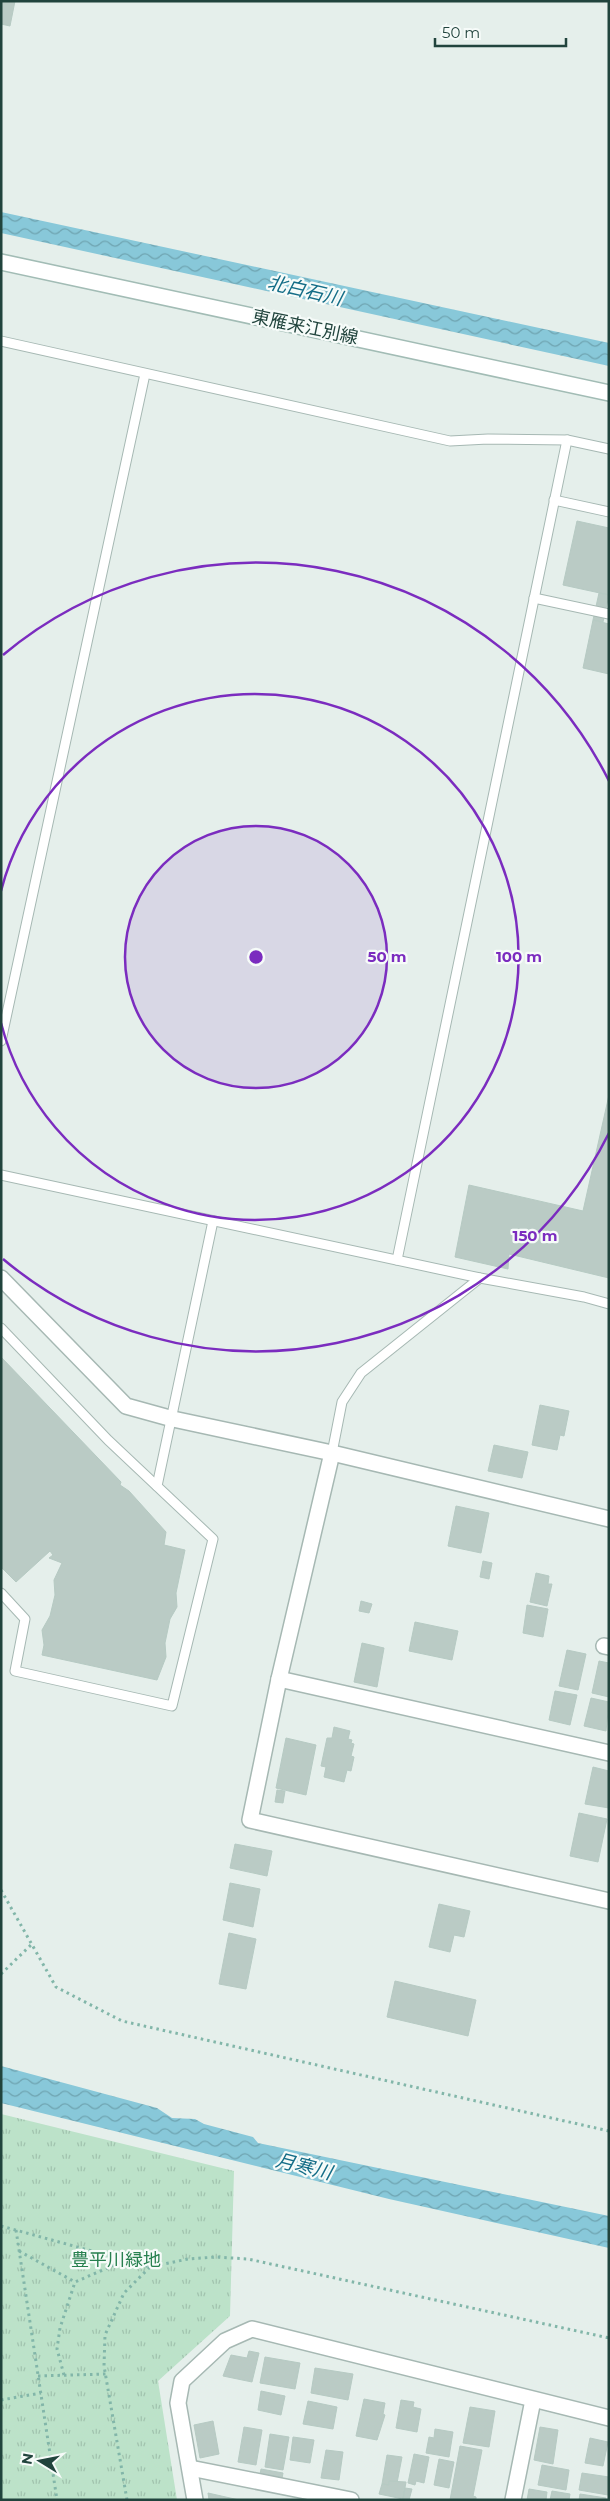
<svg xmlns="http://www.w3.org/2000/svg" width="610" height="2501" font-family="Montserrat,'Noto Sans JP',sans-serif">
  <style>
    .park { fill: url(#park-tufts) }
    .water { fill: url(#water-waves) }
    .building { fill: #bacbc5; stroke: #b6cac3 }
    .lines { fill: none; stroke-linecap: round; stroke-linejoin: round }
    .lane-casing { stroke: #a6b8b3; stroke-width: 11 }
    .street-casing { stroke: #a6b8b3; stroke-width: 18 }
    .secondary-casing { stroke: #a2bcb5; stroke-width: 18 }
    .path { stroke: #82b6a9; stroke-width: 3; stroke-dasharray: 2.5 4; stroke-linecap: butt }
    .lane { stroke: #fff; stroke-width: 9 }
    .street { stroke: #fff; stroke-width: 15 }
    .secondary { stroke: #fff; stroke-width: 15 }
    .ring { fill: none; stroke: #7b2cbf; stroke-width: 2.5 }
    .labels { text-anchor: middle; stroke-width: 4.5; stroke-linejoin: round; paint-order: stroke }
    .street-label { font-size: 18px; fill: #21443d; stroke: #f6fbf9 }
    .park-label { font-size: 18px; fill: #27804f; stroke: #f6fbf9 }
    .water-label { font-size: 19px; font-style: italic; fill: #146d87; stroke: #f6fbf9 }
    .centre { fill: #7b2cbf; stroke: #f6fbf9; stroke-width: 2.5 }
    .ring-label { font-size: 15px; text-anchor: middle; font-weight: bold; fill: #7b2cbf; stroke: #f6fbf9; stroke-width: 4.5; stroke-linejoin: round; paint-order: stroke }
  </style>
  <defs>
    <pattern id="park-tufts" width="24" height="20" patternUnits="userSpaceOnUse" patternTransform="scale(1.25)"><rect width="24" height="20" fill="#bce2c9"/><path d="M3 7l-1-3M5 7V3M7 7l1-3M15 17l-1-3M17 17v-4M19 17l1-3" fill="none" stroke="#a1c3ae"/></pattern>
    <pattern id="water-waves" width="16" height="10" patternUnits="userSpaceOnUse" patternTransform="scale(1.25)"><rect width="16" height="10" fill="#88c8d9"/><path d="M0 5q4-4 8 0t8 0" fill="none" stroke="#6fa4b1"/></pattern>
  </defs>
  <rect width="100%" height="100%" fill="#e5efeb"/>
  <path class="park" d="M1 2114 234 2171 230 2316 158 2381 177 2500H1Z"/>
  <g class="water">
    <path d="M1 212 609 343V366L1 233Z"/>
    <path d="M1 2066 157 2108 172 2118 195 2119 204 2124 253 2137 258 2143 609 2216V2248L389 2199 1 2103Z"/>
  </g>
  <g class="building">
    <path d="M1 1H15L10 26 1 24Z"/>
    <path d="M577 521 609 528V595L563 585Z"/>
    <path d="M599 593 609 595 603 622 593 620Z"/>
    <path d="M593 620 609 624V674L583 668Z"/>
    <path d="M609 1095V1278L509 1254 508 1269 455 1257 469 1185 583 1211Z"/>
    <path d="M1 1357 121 1482 120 1485 129 1491 166 1532 164 1545 185 1550 176 1593 177 1607 170 1619 165 1643 166 1657 157 1680 42 1655 44 1645 42 1630 50 1616 55 1595 54 1580 62 1563 49 1558 53 1555 50 1551 16 1582 1 1567Z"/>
    <path d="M540 1405 569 1411 564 1436 560 1435 557 1450 532 1445Z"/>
    <path d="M494 1445 528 1452 522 1478 488 1471Z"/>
    <path d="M456 1506 489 1513 481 1553 448 1546Z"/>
    <path d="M483 1561 492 1563 489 1579 480 1577Z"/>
    <path d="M536 1573 549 1576 548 1584H552L547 1606 530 1602Z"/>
    <path d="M361 1601 372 1604 369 1613 359 1611Z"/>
    <path d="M527 1605 548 1609 543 1637 523 1633Z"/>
    <path d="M415 1622 458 1631 452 1660 409 1651Z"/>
    <path d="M362 1643 384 1648 377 1687 354 1682Z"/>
    <path d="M567 1650 586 1654 578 1690 559 1686Z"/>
    <path d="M599 1661 609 1663V1697L592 1693Z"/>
    <path d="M555 1691 577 1695 570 1725 549 1720Z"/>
    <path d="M591 1698 609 1702 606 1731 584 1726Z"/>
    <path d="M334 1727 350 1731 348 1739 352 1740 351 1743 354 1744 351 1756 354 1757 351 1771 347 1770 344 1782 324 1777 326 1767 321 1766 327 1738H332Z"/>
    <path d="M286 1738 316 1745 306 1795 276 1788Z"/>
    <path d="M593 1767 609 1771V1808L585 1804Z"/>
    <path d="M277 1790 285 1791 283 1803 275 1802Z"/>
    <path d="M579 1813 607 1819 598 1862 570 1856Z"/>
    <path d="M235 1844 272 1851 267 1876 230 1868Z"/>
    <path d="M230 1883 260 1889 253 1927 223 1920Z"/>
    <path d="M439 1904 470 1911 464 1937 454 1935 450 1952 429 1947Z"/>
    <path d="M229 1933 256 1939 246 1989 219 1984Z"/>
    <path d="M395 1981 476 2000 468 2036 387 2017Z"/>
    <path d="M249 2351 259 2353 252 2382 223 2376 231 2355 247 2358Z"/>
    <path d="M265 2357 300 2363 295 2389 260 2383Z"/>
    <path d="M315 2368 353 2374 348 2400 311 2393Z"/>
    <path d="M261 2391 285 2396 281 2415 258 2410Z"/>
    <path d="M364 2399 385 2403 383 2414 385 2415 377 2440 356 2436Z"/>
    <path d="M401 2400 414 2402 413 2407 421 2409 417 2432 396 2428Z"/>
    <path d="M308 2401 337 2407 333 2429 303 2424Z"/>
    <path d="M470 2407 495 2411 489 2447 463 2443Z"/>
    <path d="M213 2421 219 2454 200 2458 194 2425Z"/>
    <path d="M244 2427 262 2430 256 2465 238 2462Z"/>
    <path d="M540 2427 558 2430 553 2464 534 2460Z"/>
    <path d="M435 2429 453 2432 449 2457 426 2453 429 2437 434 2438Z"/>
    <path d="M270 2434 289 2437 283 2470 265 2467Z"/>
    <path d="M293 2437 314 2440 310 2463 290 2460Z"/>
    <path d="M590 2438 608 2442 603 2466 585 2463Z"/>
    <path d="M460 2446 482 2450 473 2496 476 2497V2500H450Z"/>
    <path d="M326 2450 343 2452 339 2480 321 2478Z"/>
    <path d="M414 2454 429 2457 424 2483 416 2481 415 2485 408 2483Z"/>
    <path d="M387 2455 402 2457 397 2483 389 2481V2485L382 2484Z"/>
    <path d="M439 2459 454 2462 449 2488 434 2485Z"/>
    <path d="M542 2465 569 2470 566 2490 538 2485Z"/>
    <path d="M261 2469 283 2473 281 2484 259 2480Z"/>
    <path d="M582 2473 609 2477 608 2495 579 2490Z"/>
    <path d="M389 2481 406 2482 403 2499 379 2494 382 2484 389 2485Z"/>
    <path d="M405 2488 412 2489 409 2500H403Z"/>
    <path d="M529 2489 547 2492 546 2500H527Z"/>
    <path d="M552 2491 570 2494 569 2500H550Z"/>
    <path d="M208 2493 239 2500H209Z"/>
    <path d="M580 2494 606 2498 605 2500H579Z"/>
  </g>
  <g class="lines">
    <defs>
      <g id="lane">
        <path d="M1 341 450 441 488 439 567 440 609 449"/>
        <path d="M554 500 609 512"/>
        <path d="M534 598 609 614"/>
        <path d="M1 1041 145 374"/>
        <path d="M1 1175 480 1278 584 1297 609 1304"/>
        <path d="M397 1260 567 440"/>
        <path d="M1 1328 108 1440 213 1539 172 1706 15 1671 25 1619 1 1593"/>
        <path d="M332 1453 342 1402 361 1373 480 1278"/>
        <path d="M157 1486 213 1221"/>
      </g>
      <g id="street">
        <path d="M1 1278 126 1406 173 1419 332 1453 609 1519"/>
        <path d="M332 1453 279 1679 250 1820 609 1901"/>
        <path d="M604 1646 609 1647"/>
        <path d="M279 1679 609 1753"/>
        <path d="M190 2468 351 2500"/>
        <path d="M195 2500 178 2403 182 2381 225 2341 252 2329 609 2418"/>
        <path d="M513 2500 533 2400"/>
      </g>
      <path id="secondary" d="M1 262 609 393"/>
    </defs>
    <use href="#lane" class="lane-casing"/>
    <use href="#street" class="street-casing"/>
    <use href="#secondary" class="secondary-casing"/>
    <g class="path">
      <path d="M1 1890 56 1987 122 2021 609 2131"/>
      <path d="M1 1974 33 1943"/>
      <path d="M1 2226 150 2267"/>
      <path d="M16 2230 57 2500"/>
      <path d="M19 2251 75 2282 126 2260"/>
      <path d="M64 2375 57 2349 60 2328 75 2282"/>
      <path d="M38 2376 106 2374"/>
      <path d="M1 2400 41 2393"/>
      <path d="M127 2500 104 2366 105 2335 124 2293 150 2267 188 2259 216 2257 248 2259 609 2338"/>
    </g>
    <use href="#lane" class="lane"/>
    <use href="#street" class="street"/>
    <use href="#secondary" class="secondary"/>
  </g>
  <circle cx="256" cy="957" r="131" fill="#7b2cbf" fill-opacity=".12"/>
  <g class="ring">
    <circle cx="256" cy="957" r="131"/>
    <path d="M1 891A263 263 0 1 1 1 1023"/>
    <path d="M609 1133A394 394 0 0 1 3 1259M3 655A394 394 0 0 1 609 781"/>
  </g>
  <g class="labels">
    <g class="street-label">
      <text transform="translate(305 327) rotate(12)" y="6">東雁来江別線</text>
    </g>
    <g class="park-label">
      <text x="116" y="2266">豊平川緑地</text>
    </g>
    <g class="water-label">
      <text transform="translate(305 290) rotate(13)" y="7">北白石川</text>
      <text transform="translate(304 2166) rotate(14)" y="7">月寒川</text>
    </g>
  </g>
  <circle cx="256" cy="957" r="8" class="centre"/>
  <g class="ring-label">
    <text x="387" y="962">50 m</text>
    <text x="519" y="962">100 m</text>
    <text x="535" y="1241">150 m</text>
  </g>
  <rect width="610" height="2501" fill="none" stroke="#21443d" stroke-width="5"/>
  <g transform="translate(40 2461) rotate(280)" stroke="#f6fbf9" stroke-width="4" paint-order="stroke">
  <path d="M0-4L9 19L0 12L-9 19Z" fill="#21443d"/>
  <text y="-8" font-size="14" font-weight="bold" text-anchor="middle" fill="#21443d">N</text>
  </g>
  <path d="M435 38v8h131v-8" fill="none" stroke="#21443d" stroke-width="2.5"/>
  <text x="442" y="38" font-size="15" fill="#21443d" stroke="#f6fbf9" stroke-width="4" paint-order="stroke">50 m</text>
</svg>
